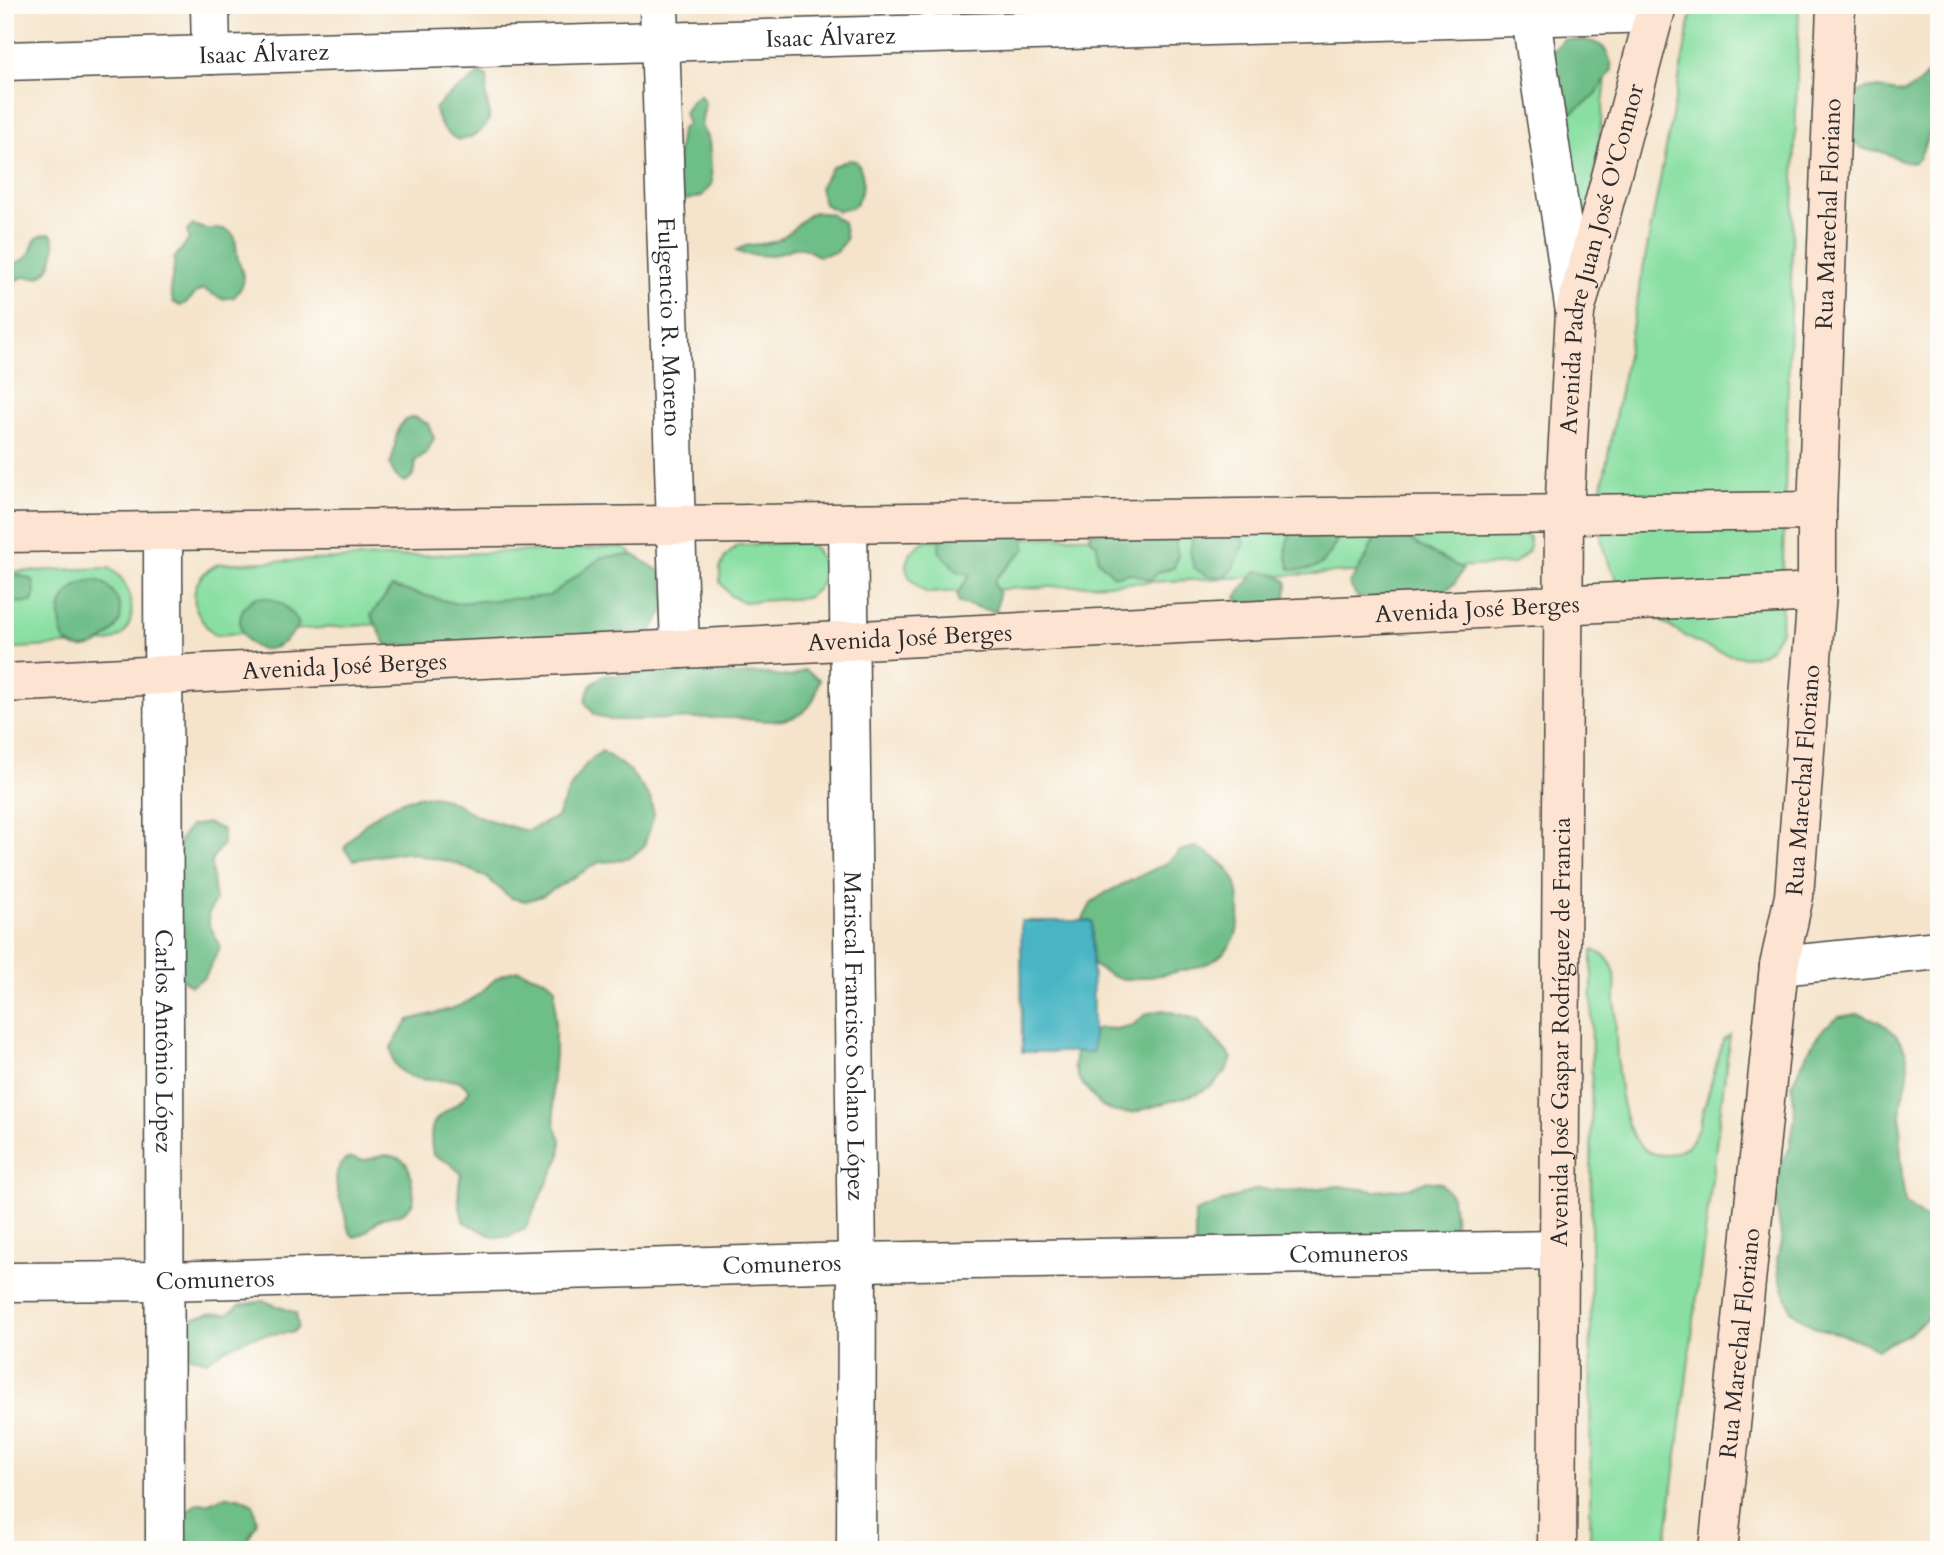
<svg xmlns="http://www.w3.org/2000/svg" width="1944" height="1555" font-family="Cardo,serif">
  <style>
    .green { fill: #89dfa2; stroke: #5a8566; stroke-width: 2 }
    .forest { fill: #6ebe88; stroke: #4c745a; stroke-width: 2 }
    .water { fill: #48b5c4; stroke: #3a7078; stroke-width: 2 }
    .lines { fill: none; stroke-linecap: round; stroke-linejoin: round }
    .street-casing { stroke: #494743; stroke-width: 41 }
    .secondary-casing { stroke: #494743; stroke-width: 41 }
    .street { stroke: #fff; stroke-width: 38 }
    .secondary { stroke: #fde3d1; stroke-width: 38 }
    .labels { text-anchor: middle; stroke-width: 7; stroke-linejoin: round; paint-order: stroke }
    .street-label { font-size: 24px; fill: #2b2b2b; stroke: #fdfcf7 }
  </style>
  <rect width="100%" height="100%" fill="#fdfcf7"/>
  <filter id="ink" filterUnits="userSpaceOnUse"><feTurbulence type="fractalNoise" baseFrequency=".0143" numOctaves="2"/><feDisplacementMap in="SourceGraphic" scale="14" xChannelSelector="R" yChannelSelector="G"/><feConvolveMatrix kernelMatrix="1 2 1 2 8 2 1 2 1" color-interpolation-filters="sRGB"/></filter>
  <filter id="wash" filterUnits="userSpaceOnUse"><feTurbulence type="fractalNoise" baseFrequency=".00686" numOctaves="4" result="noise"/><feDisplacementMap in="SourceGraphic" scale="28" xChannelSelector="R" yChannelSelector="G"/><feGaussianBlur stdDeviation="1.57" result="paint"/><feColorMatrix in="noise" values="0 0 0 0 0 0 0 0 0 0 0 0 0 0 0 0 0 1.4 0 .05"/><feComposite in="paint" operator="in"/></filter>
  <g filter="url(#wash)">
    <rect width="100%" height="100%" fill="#f5e4cb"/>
    <g class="green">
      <path d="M1693 5H1799L1781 630C1776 639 1771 650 1761 654 1722 669 1644 614 1621 585 1616 578 1611 569 1608 561 1597 540 1601 514 1601 492Z"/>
      <path d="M1564 60 1608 62 1574 351 1575 219Z"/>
      <path d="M1522 528C1537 545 1530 552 1513 564L927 593C900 576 899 557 926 540Z"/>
      <path d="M805 543 815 548 823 563 824 577 818 589 806 598 743 602 731 596 720 582V568L725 557 738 545Z"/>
      <path d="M621 547 630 552 641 566 626 608 215 635C190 613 184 581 218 564Z"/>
      <path d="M109 568C130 580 139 613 124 633 121 637 115 639 109 642L5 649V572Z"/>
      <path d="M1592 950C1602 953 1611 960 1614 971 1617 978 1615 990 1615 998 1617 1032 1610 1157 1663 1155 1671 1155 1680 1150 1688 1146L1699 1126 1723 1041 1730 1035 1665 1550H1590Z"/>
    </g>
    <g class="forest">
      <path d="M1564 39C1591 41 1608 38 1612 70L1594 97 1573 112 1555 107 1553 51Z"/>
      <path d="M1939 64V125L1931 129 1919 159 1912 163C1901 161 1893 156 1882 152 1875 150 1879 153 1872 151 1851 147 1847 134 1847 116 1847 108 1852 97 1859 92 1878 81 1896 96 1906 92 1918 87 1928 72 1939 64Z"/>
      <path d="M480 73 487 77C489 84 486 86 486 93 485 101 490 109 489 117 488 130 470 139 458 140 444 132 438 125 435 109 450 90 463 89 480 73Z"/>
      <path d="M700 95 705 103 701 126 709 141 712 183 702 196 686 200 672 193 681 129 688 124 684 113 692 100Z"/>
      <path d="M848 160 856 161C867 176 864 193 853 207L837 211 824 204 820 187 832 167Z"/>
      <path d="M814 212 830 214 843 222 846 239 836 252 819 256 803 248H794L770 256 744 254 736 251C748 241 764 247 778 240 792 233 800 219 814 212Z"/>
      <path d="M193 225C197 226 201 228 205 229 217 230 224 225 234 236 237 244 236 252 238 259 243 277 249 281 234 297L222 299 203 289C194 291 192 302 180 306L173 302C166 280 176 278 174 259L189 239 187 231Z"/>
      <path d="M51 234C58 247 53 273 37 277 31 278 27 275 21 278 14 280 13 283 5 283V265C11 264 18 263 23 260 38 251 26 235 51 234Z"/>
      <path d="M414 417 428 424 434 438 427 452 415 461C416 471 415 476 405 482 396 478 393 473 390 464 399 447 390 422 414 417Z"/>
      <path d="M941 516 1027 535 1024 543 1026 548 996 578 994 584 999 594 996 612 959 603 957 595 970 575 957 571 939 551Z"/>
      <path d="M1298 524 1341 531C1328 558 1324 574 1290 569 1284 550 1284 540 1298 524Z"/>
      <path d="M1380 526 1396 529 1421 547 1463 569 1455 583 1443 592 1358 598 1349 584 1367 556Z"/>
      <path d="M1235 527 1244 541 1239 556 1231 571 1225 577 1208 576 1194 568 1190 552 1193 535Z"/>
      <path d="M1183 530 1175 540 1178 555 1174 568 1158 572 1151 580 1130 573 1114 576 1098 560 1097 544 1090 539V532Z"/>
      <path d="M634 555 661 572 667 605 651 632 387 646 371 615 392 587 454 603 549 596 602 557Z"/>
      <path d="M1256 571 1272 573 1287 581 1285 614 1246 612 1236 597Z"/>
      <path d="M18 575 33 580 35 593 32 602 5 603V576Z"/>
      <path d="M97 580C113 585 123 605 120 621 110 639 85 659 65 641 61 636 62 630 61 625 56 600 71 582 97 580Z"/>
      <path d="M257 597C277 597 290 607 299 624 260 686 215 616 257 597Z"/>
      <path d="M687 670 739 675 756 673 791 677 805 670 819 679C816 697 812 710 794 717 774 725 751 718 730 718 690 717 651 721 611 720L595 715 585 702 590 686 602 676Z"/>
      <path d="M602 751 630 771 650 798 654 815 644 846 632 856 616 861 600 862 542 896 526 901 511 898 486 877 455 863 403 852 354 860 344 849C363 819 408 786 446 799 456 802 465 810 474 814 490 822 510 826 527 831L557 817C568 792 578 766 602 751Z"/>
      <path d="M207 823 223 830V844L213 857 211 865 215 900 208 915 209 924 220 947 205 977 191 986 174 972 180 839 190 826Z"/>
      <path d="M1196 847C1208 853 1222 861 1230 872 1241 886 1242 924 1234 939 1230 947 1223 954 1216 959 1204 969 1131 982 1117 978 1109 975 1095 967 1089 961 1083 955 1079 940 1076 932L1092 902 1107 892 1167 863 1180 851Z"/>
      <path d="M518 970 547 980 555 987V1053L552 1088 555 1125 561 1140 560 1157 525 1229 510 1236 494 1237 464 1222C458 1204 457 1191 461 1173L448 1162 433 1155C424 1105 450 1120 470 1090L458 1080C438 1080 407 1084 395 1064 392 1060 392 1052 391 1047L409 1020C430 1014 453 1011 472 999 493 986 489 976 518 970Z"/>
      <path d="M1163 1010 1197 1019 1232 1058 1225 1073 1213 1085 1198 1093 1132 1113 1115 1112 1100 1105 1080 1081 1074 1066 1076 1050 1086 1037 1099 1028 1116 1029 1133 1025 1146 1014Z"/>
      <path d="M1857 1014C1889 1021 1914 1045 1907 1080 1906 1089 1901 1096 1901 1106 1900 1139 1900 1170 1905 1203L1939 1229V1309L1908 1334 1878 1349 1848 1336 1817 1328 1803 1320 1791 1310 1779 1277 1777 1259 1782 1243 1775 1194 1782 1162 1790 1148 1795 1116 1792 1083 1814 1041 1825 1027 1839 1017Z"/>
      <path d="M386 1155C407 1157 410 1166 412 1184 413 1192 416 1199 411 1205 399 1220 392 1213 381 1219 371 1224 369 1234 354 1237 345 1229 347 1219 343 1208 338 1194 330 1173 344 1161 352 1155 357 1161 365 1160 372 1159 379 1156 386 1155Z"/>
      <path d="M1425 1181 1441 1183 1452 1197 1456 1233C1440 1243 1423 1258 1406 1265 1363 1283 1316 1270 1272 1263L1292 1275 1199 1261 1195 1244V1212L1257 1189 1289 1191 1339 1186 1376 1191 1409 1188Z"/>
      <path d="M264 1301 296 1313 298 1327 292 1333C259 1332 233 1341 207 1361L190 1356 183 1340 187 1324 194 1318 210 1313 227 1314 240 1305Z"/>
      <path d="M223 1497H239L253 1504 257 1522C251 1534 245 1549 229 1547 223 1546 218 1542 212 1543 202 1543 194 1550 184 1550 182 1528 176 1516 198 1503L207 1504Z"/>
    </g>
    <path class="water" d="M1021 921H1092L1093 1052H1022Z"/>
  </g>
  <g filter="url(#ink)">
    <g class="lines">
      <defs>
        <g id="street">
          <path d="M210 5 211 55"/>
          <path id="s1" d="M659 5 680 649"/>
          <path d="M1529 5 1575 312"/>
          <path id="s2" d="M5 61 1655 13"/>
          <path id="s3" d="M848 523 857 1262 856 1550"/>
          <path id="s4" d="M163 532 165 1550"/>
          <path d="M1779 966 1939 950"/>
          <path id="s5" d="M5 1282 164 1281 857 1262 1559 1250"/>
        </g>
        <g id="secondary">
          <path d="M5 533 1817 511"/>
          <path id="s6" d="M5 683 1817 592"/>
          <path id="s7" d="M1557 1550 1564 514 1575 312 1657 5"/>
          <path id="s8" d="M1718 1550 1779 966 1794 896 1817 592V511L1836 5"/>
        </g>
      </defs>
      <use href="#street" class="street-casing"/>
      <use href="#secondary" class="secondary-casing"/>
      <use href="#street" class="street"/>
      <use href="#secondary" class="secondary"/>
    </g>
  </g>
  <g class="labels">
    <g class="street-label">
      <text dy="8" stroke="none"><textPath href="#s2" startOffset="826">Isaac Álvarez</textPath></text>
      <text dy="8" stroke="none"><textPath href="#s2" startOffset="259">Isaac Álvarez</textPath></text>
      <text dy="8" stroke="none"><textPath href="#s8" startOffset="1342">Rua Marechal Floriano</textPath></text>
      <text dy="8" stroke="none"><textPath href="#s7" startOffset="1295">Avenida Padre Juan José O'Connor</textPath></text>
      <text dy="8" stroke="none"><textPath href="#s1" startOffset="322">Fulgencio R. Moreno</textPath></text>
      <text dy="8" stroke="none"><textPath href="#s6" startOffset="1474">Avenida José Berges</textPath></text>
      <text dy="8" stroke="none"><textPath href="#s6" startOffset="906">Avenida José Berges</textPath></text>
      <text dy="8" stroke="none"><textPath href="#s6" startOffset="340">Avenida José Berges</textPath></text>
      <text dy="8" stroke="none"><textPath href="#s8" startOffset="775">Rua Marechal Floriano</textPath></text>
      <text dy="8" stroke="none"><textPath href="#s7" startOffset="518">Avenida José Gaspar Rodríguez de Francia</textPath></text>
      <text dy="8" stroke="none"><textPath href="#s3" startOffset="513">Mariscal Francisco Solano López</textPath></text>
      <text dy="8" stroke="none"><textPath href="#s4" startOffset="509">Carlos Antônio López</textPath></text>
      <text dy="8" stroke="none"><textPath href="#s5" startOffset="1344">Comuneros</textPath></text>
      <text dy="8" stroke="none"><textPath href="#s5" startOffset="777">Comuneros</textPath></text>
      <text dy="8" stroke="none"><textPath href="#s5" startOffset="210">Comuneros</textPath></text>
      <text dy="8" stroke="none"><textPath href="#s8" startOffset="208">Rua Marechal Floriano</textPath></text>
    </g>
  </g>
  <rect width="1944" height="1555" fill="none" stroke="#fdfcf7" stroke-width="28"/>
</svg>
